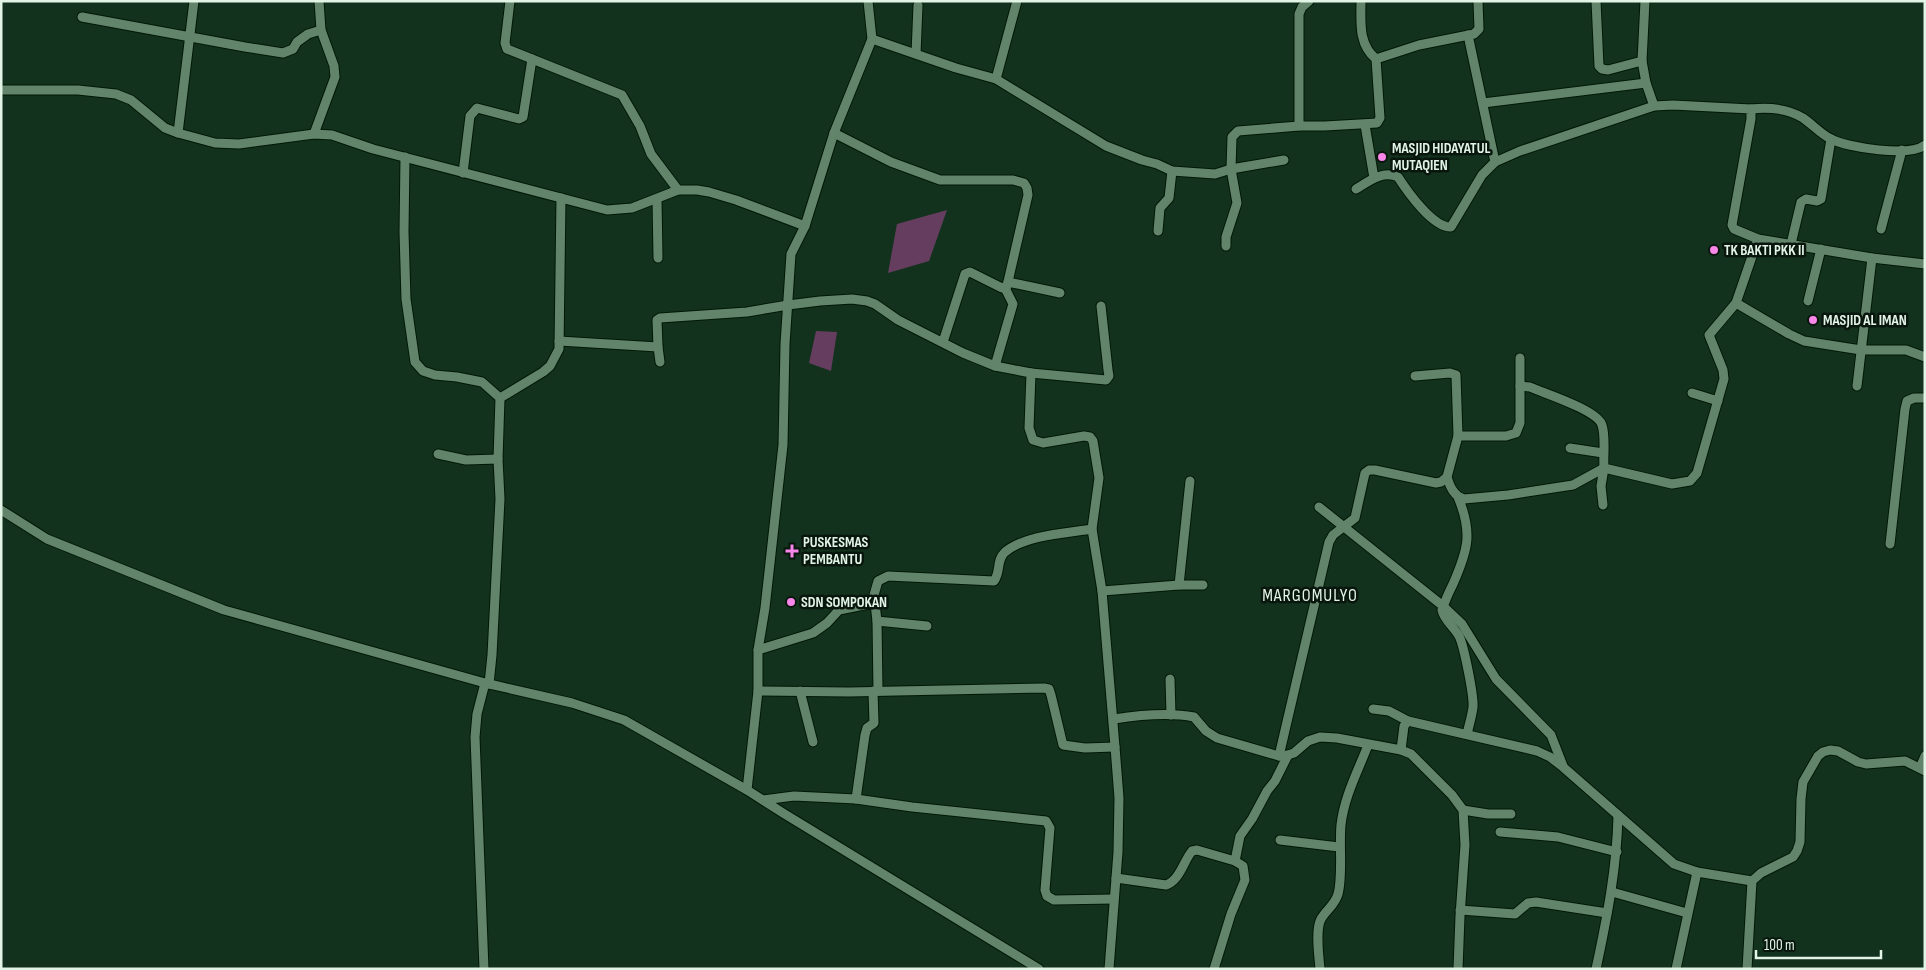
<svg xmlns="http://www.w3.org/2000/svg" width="1926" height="970" font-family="'Sofia Sans Condensed',sans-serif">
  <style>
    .green { fill: #653e5f }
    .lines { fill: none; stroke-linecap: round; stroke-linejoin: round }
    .street-casing { stroke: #001907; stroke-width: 11 }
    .street { stroke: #62846b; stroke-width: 9 }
    .poi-dot { fill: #f987e9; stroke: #09160d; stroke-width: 2 }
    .labels { text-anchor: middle; stroke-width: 5; stroke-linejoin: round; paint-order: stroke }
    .poi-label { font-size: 15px; font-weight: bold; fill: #e2f4e6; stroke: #09160d; text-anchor: start }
    .quarter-label { font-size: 18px; letter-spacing: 1px; fill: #e2f4e6; stroke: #09160d }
  </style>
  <rect width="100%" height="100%" fill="#13321d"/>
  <g class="green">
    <path d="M947 210 929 261 888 273 897 224Z"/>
    <path d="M816 331 837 332 831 371 809 363Z"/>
  </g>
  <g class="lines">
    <defs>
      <g id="street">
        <path d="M510 1 505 43 507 49 622 95 640 126 651 154 678 190"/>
        <path d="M1361 1C1361 22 1358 44 1376 59"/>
        <path d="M1596 1 1599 66 1602 69 1608 70 1642 61"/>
        <path d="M1645 1 1642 61 1646 83 1654 106 1673 105 1751 109V119L1732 225 1734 229 1758 239 1872 258 1925 264"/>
        <path d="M82 17 245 47 283 53 293 49 297 42 308 34 321 30"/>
        <path d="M1468 35 1495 162"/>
        <path d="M872 39 956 68 996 79 1106 146 1142 160 1157 164 1172 171 1215 174 1231 169 1232 137 1238 131 1299 126H1325L1377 123 1380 118 1376 59 1419 45 1474 34 1479 29 1478 1"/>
        <path d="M916 54 918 5"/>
        <path d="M996 79 1017 1"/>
        <path d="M1 90H78L116 94 131 100 165 128 178 133 215 143 239 144 314 134 332 135 373 149 607 210 632 208 678 190H697L709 192 736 200 805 226"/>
        <path d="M1483 103 1646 83"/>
        <path d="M1751 109C1768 107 1788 109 1803 118 1813 125 1821 134 1831 139 1848 148 1910 157 1925 145"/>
        <path d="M1365 125 1374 178"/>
        <path d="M1299 126V14L1302 7 1309 1"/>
        <path d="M178 133 194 1"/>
        <path d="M834 133 891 162 940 180H1013L1024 183 1027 188 1028 195 1007 286 1002 288 970 272 965 274 943 342"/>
        <path d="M314 134 335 77 334 66 321 30 319 1"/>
        <path d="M405 157 404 232 406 299 415 362 423 371 435 375 457 377 482 382 500 398 498 459 500 499 492 655 489 684"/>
        <path d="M463 173 470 116 477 108 519 119 523 117 532 59"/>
        <path d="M1356 189C1369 181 1383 170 1398 177 1407 191 1433 228 1451 227L1482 175 1495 162 1520 151 1654 106"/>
        <path d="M657 199 658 258"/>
        <path d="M1881 229 1902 150"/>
        <path d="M1158 231 1160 208 1169 198 1172 171"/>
        <path d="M1791 244 1801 202 1806 199 1817 201 1821 199 1831 139"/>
        <path d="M1226 246V237L1237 203 1231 169 1284 160"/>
        <path d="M1008 282 1060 293"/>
        <path d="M1808 301 1821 249"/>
        <path d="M1736 303 1789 334 1804 341 1861 350H1906L1925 357"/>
        <path d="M559 341 658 347 657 320 660 318 747 312 788 305 820 301 852 299 867 301 875 304 898 320 963 353 995 366 1031 373 1029 428 1033 440 1043 443 1084 436 1090 437 1093 441 1099 478 1092 529 1102 591 1115 747 1085 748 1063 745 1051 695 1049 689 1044 688 849 692 758 691"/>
        <path d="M658 347 660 362"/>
        <path d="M995 366 1013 304 1005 288"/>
        <path d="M1031 373 1106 380 1109 376 1108 370 1101 306"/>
        <path d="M1415 376 1450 373 1456 375 1458 436"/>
        <path d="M1520 386 1530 387C1546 394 1597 410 1602 425 1606 438 1603 455 1604 468L1672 484 1690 481 1697 473 1724 379 1723 370 1709 335 1736 303 1758 239"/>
        <path d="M1857 386 1872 258"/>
        <path d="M1692 393 1718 401"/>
        <path d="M500 398 543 372 550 366 559 349 561 198"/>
        <path d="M1570 448 1603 453"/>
        <path d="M438 454 466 460 498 459"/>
        <path d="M1447 477C1450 487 1454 496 1464 499L1508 495 1573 485 1604 468"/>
        <path d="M1458 497C1473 533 1468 550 1453 584 1449 592 1445 601 1442 610 1444 620 1454 627 1459 636 1464 646 1474 696 1473 707 1472 716 1469 725 1467 734"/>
        <path d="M1603 505 1601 486 1604 468"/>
        <path d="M1319 507 1443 606 1462 624 1496 679 1551 735 1563 766"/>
        <path d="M1 510 47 539 224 610 485 683 572 703 624 720 747 790 783 813 1039 969"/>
        <path d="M1890 544 1905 409 1907 401 1914 398H1925"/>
        <path d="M1179 585 1190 481"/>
        <path d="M1102 591 1179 585H1203"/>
        <path d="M877 621 927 626"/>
        <path d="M758 650 813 633 827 623 839 610 874 603"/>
        <path d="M1170 679 1171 715"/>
        <path d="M800 691 813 742"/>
        <path d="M873 691 874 723 867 728 865 735 856 799 912 807 1046 821 1050 828 1045 890 1047 896 1054 900 1114 899"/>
        <path d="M878 691 877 621 874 595 878 581 888 576 994 581C1001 572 996 560 1005 552 1025 535 1067 533 1092 529"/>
        <path d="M1373 709 1389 711 1408 721 1537 751 1550 757 1563 767 1674 864 1697 872 1752 881"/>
        <path d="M1114 719C1140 715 1168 712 1194 717L1206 731 1217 738 1279 756 1288 755 1294 753 1308 741 1320 737 1337 738 1401 750 1411 754 1452 795 1463 810 1465 845 1460 916 1458 969"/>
        <path d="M1401 750 1404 726 1408 721"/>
        <path d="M1279 756 1329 542 1333 535 1355 518 1365 473 1369 470H1375L1436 483 1441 482 1447 477 1458 436H1506L1516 433 1520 423V358"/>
        <path d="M1920 768 1925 756"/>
        <path d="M747 790 758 691V650L765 608 783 445 785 344 791 254 805 226 834 133 872 39 868 1"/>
        <path d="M763 800 794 796 856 799"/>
        <path d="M1463 810 1488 814H1511"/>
        <path d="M1500 832 1558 837 1617 852"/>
        <path d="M1280 840 1339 847"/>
        <path d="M1235 861 1240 836 1252 819 1267 791 1275 781 1288 755"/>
        <path d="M1116 878 1166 885C1180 880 1183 862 1192 851L1197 850 1235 861 1243 866 1245 880 1231 914 1214 969"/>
        <path d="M1612 892 1687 913"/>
        <path d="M1460 910 1515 914 1528 903 1536 902 1607 913"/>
        <path d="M484 969 475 737 477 714 485 683"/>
        <path d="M1109 969 1118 852 1119 798 1115 747"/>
        <path d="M1320 969C1319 956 1315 930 1321 919 1326 910 1335 905 1338 894 1343 876 1339 846 1341 825 1344 797 1358 771 1368 745"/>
        <path d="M1596 969C1607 918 1617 867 1618 815"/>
        <path d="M1676 969 1697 872"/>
        <path d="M1747 969 1752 881 1761 873 1793 857 1797 851 1800 842 1801 799 1803 782 1818 756 1823 752 1830 750 1838 751 1858 762 1866 764 1905 761 1925 771"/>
      </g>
    </defs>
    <use href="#street" class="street-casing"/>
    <use href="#street" class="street"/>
  </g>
  <g class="poi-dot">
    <circle cx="1382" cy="157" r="5"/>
    <circle cx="1714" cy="250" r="5"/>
    <circle cx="1813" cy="320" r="5"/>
    <path d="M789.5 543.5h5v5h5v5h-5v5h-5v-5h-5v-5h5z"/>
    <circle cx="791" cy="602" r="5"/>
  </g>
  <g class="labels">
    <g class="poi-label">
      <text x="1392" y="153">MASJID HIDAYATUL<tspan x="1392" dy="17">MUTAQIEN</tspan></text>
      <text x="1724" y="255">TK BAKTI PKK II</text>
      <text x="1823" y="325">MASJID AL IMAN</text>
      <text x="803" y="547">PUSKESMAS<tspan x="803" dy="17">PEMBANTU</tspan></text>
      <text x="801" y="607">SDN SOMPOKAN</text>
    </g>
    <g class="quarter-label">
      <text x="1310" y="601">MARGOMULYO</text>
    </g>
  </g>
  <rect width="1926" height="970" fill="none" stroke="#e2f4e6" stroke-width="5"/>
  <path d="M1756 950v8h125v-8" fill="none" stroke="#e2f4e6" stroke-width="2.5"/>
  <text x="1764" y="950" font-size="15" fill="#e2f4e6" stroke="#09160d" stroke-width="4" paint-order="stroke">100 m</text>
</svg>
